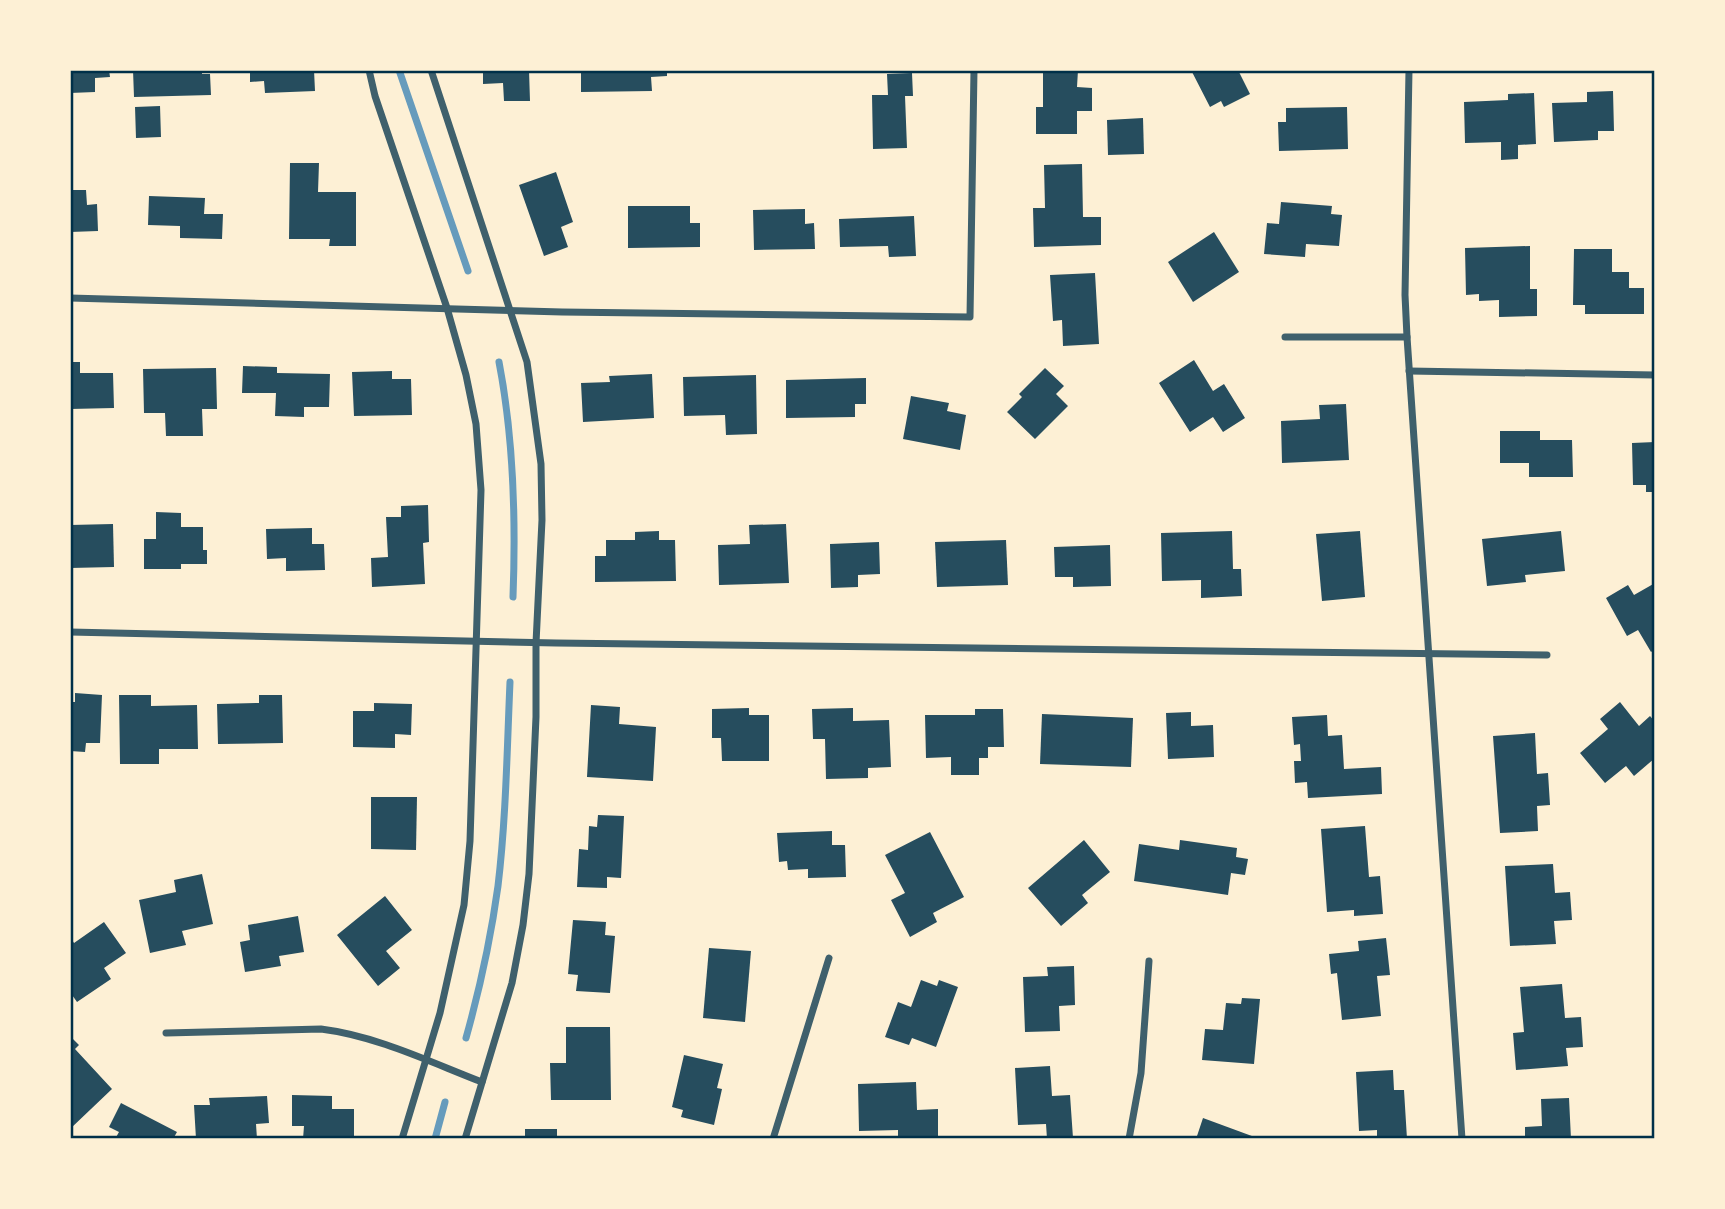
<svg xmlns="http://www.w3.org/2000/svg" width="1725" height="1209" font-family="'DM Sans',sans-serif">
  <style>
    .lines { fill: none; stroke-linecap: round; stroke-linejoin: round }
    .stream { stroke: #669bbc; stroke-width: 7 }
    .building { fill: #264d5e }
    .minor { stroke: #3f606c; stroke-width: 7 }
    .neatline { fill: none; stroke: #003049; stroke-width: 2.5 }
  </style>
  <rect width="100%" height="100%" fill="#fdf0d5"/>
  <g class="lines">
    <g class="stream">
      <path d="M399 70 468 271"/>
      <path d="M499 362C514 440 516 518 513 597"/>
      <path d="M466 1038C480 988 491 937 498 886 506 819 507 750 510 682"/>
      <path d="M435 1139 445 1102"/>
    </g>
  </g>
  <g class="building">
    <path d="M70 70H109L110 77 95 78V92L70 93Z"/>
    <path d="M133 70H202V74H210L211 95 134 97Z"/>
    <path d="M250 70H314L315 91 265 93 264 81 250 82Z"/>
    <path d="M483 70H529L530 101H504L503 83 483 84Z"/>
    <path d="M581 70H667V76L651 77 652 91 581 92Z"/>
    <path d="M1043 70H1078L1077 87 1092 88V111H1077V134H1036V107H1043Z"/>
    <path d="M1191 70H1238L1250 94 1224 107 1221 101 1210 107Z"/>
    <path d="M912 73 913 96H905L907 148 873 149 872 95H888L887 74Z"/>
    <path d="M1613 91 1614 131H1598V140L1554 142 1552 103 1587 102V92Z"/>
    <path d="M1534 93 1536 144 1518 145V159L1501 160V142L1465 143 1464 102 1508 100V94Z"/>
    <path d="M160 106 161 137 136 138 135 107Z"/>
    <path d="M1347 107 1348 149 1279 151 1278 122H1286V108Z"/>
    <path d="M1143 118 1144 154 1108 155 1107 120Z"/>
    <path d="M290 163H319L318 192H356V246H329L330 239H289Z"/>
    <path d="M1082 164 1083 217H1101V245L1034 247 1033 208H1045L1044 165Z"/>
    <path d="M556 172 573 222 561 227 568 247 544 256 519 185Z"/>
    <path d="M70 190H86L87 205 97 204 98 231 70 232Z"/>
    <path d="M149 196 205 198 204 214H223L222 239 180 238V226L148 225Z"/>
    <path d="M1281 202 1332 206 1331 214 1342 215 1339 246 1306 244 1305 257 1264 254 1267 223 1279 224Z"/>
    <path d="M628 206H690V223H700V247L628 248Z"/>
    <path d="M805 209V224L814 223 815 249 754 250 753 210Z"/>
    <path d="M914 216 916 256 889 257 888 246 840 247 839 219Z"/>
    <path d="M1214 232 1239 272 1193 302 1168 262Z"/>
    <path d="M1530 246V289H1537V316L1499 317V300L1479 301V294L1466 295 1465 248Z"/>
    <path d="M1574 249H1612V272H1629V288H1644V314H1585V305H1573Z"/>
    <path d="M1095 273 1099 344 1063 346 1062 320 1053 321 1050 275Z"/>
    <path d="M1194 360 1213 391 1224 384 1245 418 1223 432 1213 417 1190 432 1159 383Z"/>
    <path d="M70 362H80V373H113L114 408 70 409Z"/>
    <path d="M243 366 277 367V373L330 374 329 407H304V417L275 416 276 393H242Z"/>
    <path d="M216 368 217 409H202L203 436H166L165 413H144L143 369Z"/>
    <path d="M1045 368 1064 386 1056 394 1068 406 1035 439 1007 412 1022 397 1019 394Z"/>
    <path d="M392 371V379H411L412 415 354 416 352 372Z"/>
    <path d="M652 374 654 418 583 422 581 383 610 382 609 376Z"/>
    <path d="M756 375 757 434 726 435 725 415 684 416 683 377Z"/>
    <path d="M866 378V404H855V417L786 418V380Z"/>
    <path d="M911 396 949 403 947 411 966 415 960 450 903 439Z"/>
    <path d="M1346 404 1349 460 1282 463 1281 421 1320 419 1319 405Z"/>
    <path d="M1500 431H1540V440H1572L1573 477H1529V463H1500Z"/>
    <path d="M1655 442V492H1646V485H1633L1632 443Z"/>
    <path d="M428 505 429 542 423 543 425 584 372 587 371 558 388 557 386 517H401V506Z"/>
    <path d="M156 512 181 513V527H203V550H207V564H181V569H144V539H156Z"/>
    <path d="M113 524 114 567 70 568V525Z"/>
    <path d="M786 524 789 583 719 585 718 545 750 544 749 525Z"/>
    <path d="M312 528V544H324L325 570 286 571V558L267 559 266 529Z"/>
    <path d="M659 531V540H675L676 581 595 582V556H606V540H635V532Z"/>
    <path d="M1232 531 1233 569H1241L1242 596 1201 598V580L1162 581 1161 533Z"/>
    <path d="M1360 531 1365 597 1322 601 1316 534Z"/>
    <path d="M1561 531 1565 571 1525 575 1526 582 1487 586 1482 539Z"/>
    <path d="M1006 540 1008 585 937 587 935 542Z"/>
    <path d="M879 542 880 574 858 575V587L831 588 830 544Z"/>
    <path d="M1110 545 1111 586 1073 587V577H1055L1054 547Z"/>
    <path d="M1655 583V649L1651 652 1638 630 1627 636 1606 598 1628 585 1634 595Z"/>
    <path d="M75 693 102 695 100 743H86L85 752 70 751V702H75Z"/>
    <path d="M119 695H151V706L197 705 198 749H159V764H120Z"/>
    <path d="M259 695H282L283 743 218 744 217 704 259 703Z"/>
    <path d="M1620 702 1639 726 1650 716 1655 722V758L1634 776 1626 766 1605 783 1580 753 1608 729 1600 719Z"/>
    <path d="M374 703 412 704 411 735 395 734V748L353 747V711H374Z"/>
    <path d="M591 705 620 707 619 724 656 727 653 781 587 777Z"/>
    <path d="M749 708V715H769V761H722L721 738H712V709Z"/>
    <path d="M853 708V721L889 720 891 767 868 768V778L826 779 825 739H813L812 709Z"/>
    <path d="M975 709H1003L1004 747H988V758H979V775H951V757L926 758 925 715H975Z"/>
    <path d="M1191 712V726L1213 725 1214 757 1168 759 1166 713Z"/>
    <path d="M1042 714 1133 718 1131 767 1040 764Z"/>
    <path d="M1327 715 1328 736 1342 735 1344 769 1381 767 1382 794 1308 798 1307 782 1295 783 1294 761H1301L1300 744 1294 745 1292 717Z"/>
    <path d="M1535 733 1537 774 1548 773 1550 805 1537 806 1538 831 1500 833 1493 736Z"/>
    <path d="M371 797H417L416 850 371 849Z"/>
    <path d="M598 815 624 816 621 878 607 877V888L577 887 579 849 588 850 589 826 597 827Z"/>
    <path d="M1365 826 1369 877 1380 876 1383 914 1354 916V910L1327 912 1321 829Z"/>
    <path d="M832 831V845H845L846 877 808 878V869L788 870 787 861 779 862 777 833Z"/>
    <path d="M930 832 964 897 933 913 937 922 910 937 891 900 905 893 885 855Z"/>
    <path d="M1084 840 1110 872 1082 895 1088 903 1061 926 1028 888Z"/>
    <path d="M1180 840 1237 848 1236 857 1248 859 1245 875 1231 873 1228 895 1134 881 1139 844 1179 850Z"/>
    <path d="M1553 864 1555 893 1570 892 1572 920 1554 921 1556 944 1510 946 1505 866Z"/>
    <path d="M202 874 213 924 182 931 186 945 150 953 139 900 176 892 174 880Z"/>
    <path d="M385 896 412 930 386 951 400 968 378 986 337 935Z"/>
    <path d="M298 916 304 952 279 956 281 966 245 972 240 942 250 940 248 925Z"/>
    <path d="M573 920 606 922 605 935 615 936 610 993 576 991 578 975 568 974Z"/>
    <path d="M104 922 126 953 104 968 111 979 77 1002 70 992V937L74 943Z"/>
    <path d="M1386 938 1390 975 1377 976 1381 1016 1342 1020 1337 973 1331 974 1329 954 1359 951 1358 941Z"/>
    <path d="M709 948 751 951 745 1022 703 1018Z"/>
    <path d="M1074 966 1075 1005 1059 1006 1060 1031 1025 1032 1023 977 1048 976 1047 967Z"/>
    <path d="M921 980 937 986 939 980 958 987 936 1047 912 1038 909 1045 885 1037 898 1002 911 1007Z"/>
    <path d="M1562 984 1565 1018 1581 1017 1583 1047 1566 1048 1568 1066 1516 1070 1513 1033 1524 1032 1520 987Z"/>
    <path d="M1242 998 1260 999 1254 1064 1202 1060 1205 1029 1223 1030 1226 1003 1241 1004Z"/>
    <path d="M566 1027H610L611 1100H551L550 1063H566Z"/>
    <path d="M70 1036 79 1045 75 1049 112 1089 70 1129Z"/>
    <path d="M684 1055 723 1064 717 1088 722 1089 714 1125 681 1117 683 1110 672 1107Z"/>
    <path d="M1050 1066 1052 1096 1070 1095 1073 1138 1047 1139 1046 1124 1018 1125 1015 1068Z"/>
    <path d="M1393 1070 1394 1090H1404L1407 1139H1377V1130L1359 1131 1356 1072Z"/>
    <path d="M916 1082 917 1110 938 1109V1136L898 1137V1130L859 1131 858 1084Z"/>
    <path d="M292 1095 332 1096V1109H354V1139H303L304 1126H292Z"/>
    <path d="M267 1096 269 1123 256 1124 257 1139H196L194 1105H210L209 1098Z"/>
    <path d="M1569 1098 1571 1139H1525V1127L1542 1126 1541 1099Z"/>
    <path d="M121 1103 177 1132 173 1139H115L119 1132 109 1127Z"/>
    <path d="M1203 1118 1260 1139H1196Z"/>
    <rect x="525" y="1129" width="32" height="10"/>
  </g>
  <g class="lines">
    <g class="minor">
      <path d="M369 70 375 96 447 308 466 375 476 424 481 490 470 841 464 905 440 1013 402 1139"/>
      <path d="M431 70 527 362 541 464 542 520 536 643V717L529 874 523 925 512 983 465 1139"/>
      <path d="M1409 70 1405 295 1407 337 1462 1139"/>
      <path d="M70 298 562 312 970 317 974 70"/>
      <path d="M1285 337H1407"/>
      <path d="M1409 371 1655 375"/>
      <path d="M70 632 556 643 1547 655"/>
      <path d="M166 1033 321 1029C377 1036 430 1062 482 1082"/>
      <path d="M773 1139 829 958"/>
      <path d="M1129 1139 1141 1073 1149 961"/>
    </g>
  </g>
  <rect width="1725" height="1209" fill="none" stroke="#fdf0d5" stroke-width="144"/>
  <rect x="72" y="72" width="1581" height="1065" class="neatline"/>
</svg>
